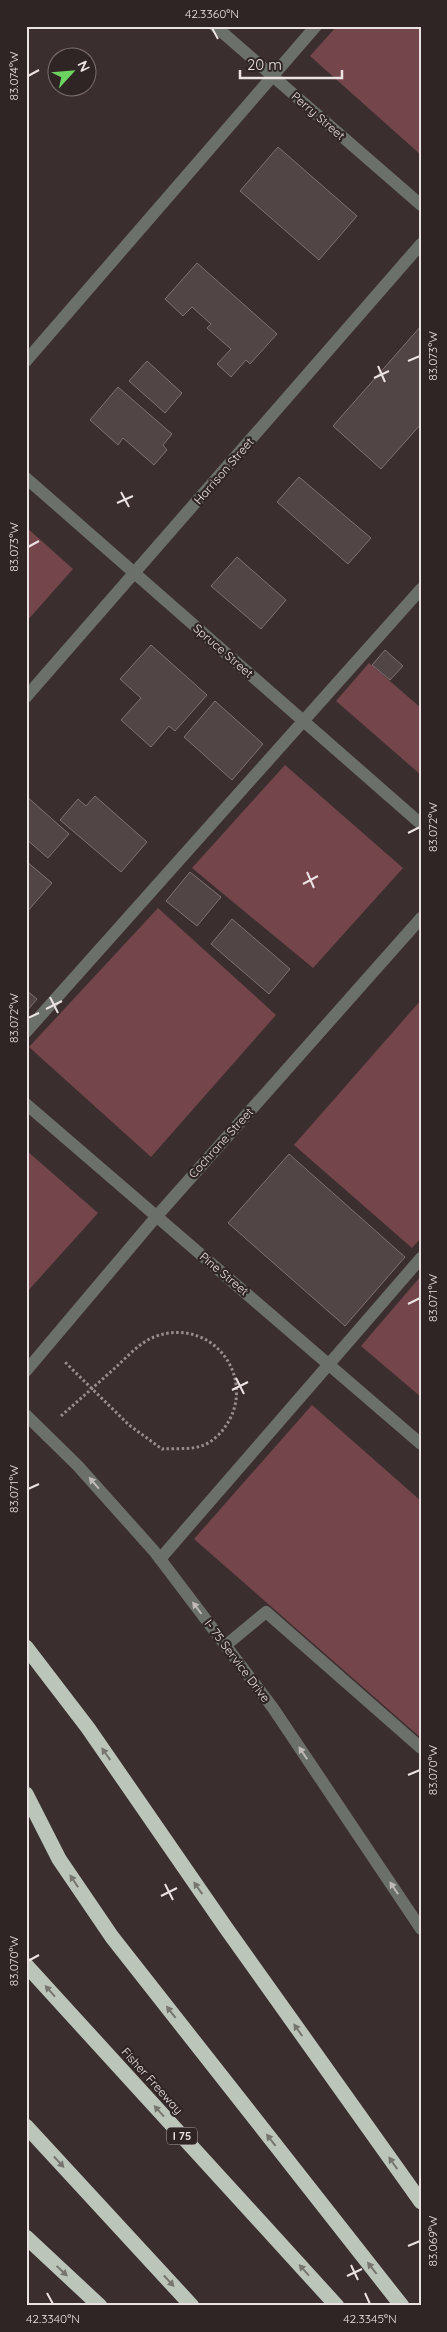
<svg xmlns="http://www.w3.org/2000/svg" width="447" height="2332" font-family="Quicksand,sans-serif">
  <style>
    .green { fill: #74454a }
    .building { fill: #524546; stroke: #807273 }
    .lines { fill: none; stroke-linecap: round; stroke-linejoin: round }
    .path { stroke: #988d8e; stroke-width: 3; stroke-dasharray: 2.5 2.5; stroke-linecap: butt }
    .minor { stroke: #6c706b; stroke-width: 12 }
    .highway { stroke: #bcc5ba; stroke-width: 15 }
    .oneway { fill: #bfbab9 }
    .oneway2 { fill: #767570 }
    .ticks { fill: none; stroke: #ebe2e3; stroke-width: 2 }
    .labels { text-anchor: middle; stroke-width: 4.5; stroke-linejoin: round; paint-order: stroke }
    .shield { fill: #302525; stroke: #b3a9aa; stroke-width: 1 }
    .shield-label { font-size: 11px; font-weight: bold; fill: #ebe2e3 }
    .street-label { font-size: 12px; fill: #ebe2e3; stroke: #302525 }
    .neatline { fill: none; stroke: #ebe2e3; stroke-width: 2 }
    .ticks-label { font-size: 12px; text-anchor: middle; fill: #ebe2e3 }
  </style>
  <rect width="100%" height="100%" fill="#3b2e2f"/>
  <g class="green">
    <path d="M337 26H421V155L310 56Z"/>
    <path d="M26 527 73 569 26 622Z"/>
    <path d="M369 663 421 708V775L336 701Z"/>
    <path d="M285 765 403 868 313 968 192 868Z"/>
    <path d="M158 908 276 1015 151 1157 29 1047Z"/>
    <path d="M421 1000V1238L412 1248 294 1145Z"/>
    <path d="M26 1150 98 1213 26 1293Z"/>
    <path d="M421 1276V1397L361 1346Z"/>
    <path d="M312 1405 421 1501V1738L194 1539Z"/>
  </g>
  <g class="building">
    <path d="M278 147 357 216 319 260 240 191Z"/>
    <path d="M197 263 277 334 250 364 246 360 231 377 217 364 231 349 207 328 211 324 192 307 183 316 165 299Z"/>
    <path d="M421 326V424L381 469 333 426Z"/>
    <path d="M147 361 182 393 165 413 129 381Z"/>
    <path d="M118 387 172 434 163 445 167 450 154 465 123 438 118 445 90 420Z"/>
    <path d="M299 477 371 538 348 564 277 502Z"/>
    <path d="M237 557 286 600 261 629 211 586Z"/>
    <path d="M151 645 207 695 175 731 169 726 151 747 121 720 141 698 120 679Z"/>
    <path d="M385 650 403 666 390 680 372 665Z"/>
    <path d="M215 701 263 744 232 780 184 737Z"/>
    <path d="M26 796 69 834 48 858 26 839Z"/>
    <path d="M95 796 147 842 121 872 60 820 78 799 86 806Z"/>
    <path d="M26 861 52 883 26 913Z"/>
    <path d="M190 872 221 897 197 926 166 901Z"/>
    <path d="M232 919 290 969 269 994 211 944Z"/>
    <path d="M26 990 37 999 26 1012Z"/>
    <path d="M289 1154 405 1257 345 1326 228 1223Z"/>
  </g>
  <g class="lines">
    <path class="path" d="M61 1416C79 1400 97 1384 115 1368 127 1357 139 1343 154 1337 213 1314 262 1382 222 1431 217 1437 209 1444 201 1446 189 1450 174 1448 162 1449L129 1425 72 1369 65 1362"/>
    <g class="minor">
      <path d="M215 26 421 205"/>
      <path d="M26 361 316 26"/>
      <path d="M26 478 421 824"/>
      <path d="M26 697 421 244"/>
      <path d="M26 1032 421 589"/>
      <path d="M26 1104 421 1444"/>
      <path d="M26 1371 156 1217 421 918"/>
      <path d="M26 1415 78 1466 154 1551 273 1708 421 1929"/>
      <path d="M160 1559 421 1258"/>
      <path d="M225 1646 266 1612 421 1748"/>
    </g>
    <g class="highway">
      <path d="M26 1647 88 1728 226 1928 421 2202"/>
      <path d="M26 1794 59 1859 112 1937 402 2306"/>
      <path d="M26 1965 337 2306"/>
      <path d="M26 2126 192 2306"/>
      <path d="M26 2237 100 2306"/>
    </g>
  </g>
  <defs><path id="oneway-solid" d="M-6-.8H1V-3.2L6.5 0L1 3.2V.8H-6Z" transform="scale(1.25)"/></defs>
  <g class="oneway">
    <use href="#oneway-solid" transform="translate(94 1483) rotate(-131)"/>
    <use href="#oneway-solid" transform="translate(197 1608) rotate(-127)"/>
    <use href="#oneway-solid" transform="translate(303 1753) rotate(-124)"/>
    <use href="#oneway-solid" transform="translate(394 1888) rotate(-124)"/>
  </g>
  <g class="oneway2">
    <use href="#oneway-solid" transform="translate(106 1754) rotate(-125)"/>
    <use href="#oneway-solid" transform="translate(74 1881) rotate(-124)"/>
    <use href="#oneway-solid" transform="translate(198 1888) rotate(-125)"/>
    <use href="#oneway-solid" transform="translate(50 1991) rotate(-132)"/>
    <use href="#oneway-solid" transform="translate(171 2012) rotate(-128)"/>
    <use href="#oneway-solid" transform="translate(298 2030) rotate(-125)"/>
    <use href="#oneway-solid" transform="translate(159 2111) rotate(-132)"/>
    <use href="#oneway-solid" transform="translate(271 2140) rotate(-128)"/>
    <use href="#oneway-solid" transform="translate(59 2162) rotate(47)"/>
    <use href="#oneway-solid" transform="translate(393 2163) rotate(-125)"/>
    <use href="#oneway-solid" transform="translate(372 2268) rotate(-128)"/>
    <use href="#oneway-solid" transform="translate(304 2270) rotate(-132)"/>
    <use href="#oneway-solid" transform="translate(62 2271) rotate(43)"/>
    <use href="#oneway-solid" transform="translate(169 2281) rotate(47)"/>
  </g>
  <path class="ticks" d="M212 28 218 39M28 76 39 70M408 361 420 356M378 366 385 382M374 378 389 371M121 492 129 507M117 503 133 496M28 547 39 541M408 833 420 827M307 872 314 888M303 884 318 876M50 997 58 1013M46 1009 62 1001M28 1018 39 1013M408 1304 420 1298M236 1378 244 1394M232 1390 248 1382M28 1489 39 1484M408 1775 420 1770M165 1884 173 1900M161 1896 177 1888M28 1961 39 1955M408 2246 420 2241M351 2265 358 2280M347 2276 362 2269M47 2293 53 2304M365 2293 370 2304"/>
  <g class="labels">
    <rect class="shield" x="167" y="2127.5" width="30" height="17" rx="4"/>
    <g class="shield-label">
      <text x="182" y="2140">I 75</text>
    </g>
    <g class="street-label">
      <text transform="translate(318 116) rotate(41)" y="4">Perry Street</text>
      <text transform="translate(224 471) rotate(-49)" y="4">Harrison Street</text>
      <text transform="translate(223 651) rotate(41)" y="4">Spruce Street</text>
      <text transform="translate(221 1143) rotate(-48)" y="4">Cochrane Street</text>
      <text transform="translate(224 1274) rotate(40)" y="4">Pine Street</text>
      <text transform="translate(237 1661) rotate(53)" y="4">I- 75 Service Drive</text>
      <text transform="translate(152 2081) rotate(48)" y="4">Fisher Freeway</text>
    </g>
  </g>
  <rect width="447" height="2332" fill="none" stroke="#302525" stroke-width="55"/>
  <g transform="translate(72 72) rotate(64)"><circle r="24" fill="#302525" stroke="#7b7171"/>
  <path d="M0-4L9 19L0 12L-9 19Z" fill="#6dd361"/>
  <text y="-8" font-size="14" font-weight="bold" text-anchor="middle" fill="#ebe2e3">N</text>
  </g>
  <path d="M240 70v8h102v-8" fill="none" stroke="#ebe2e3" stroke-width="2.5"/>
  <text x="247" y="70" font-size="15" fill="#ebe2e3" stroke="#302525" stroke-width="4" paint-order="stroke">20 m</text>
  <rect x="28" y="28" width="392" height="2276" class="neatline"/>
  <g class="ticks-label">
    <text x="212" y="18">42.3360°N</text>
    <text transform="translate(14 76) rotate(-90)" y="4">83.074°W</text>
    <text transform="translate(433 356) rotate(-90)" y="4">83.073°W</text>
    <text transform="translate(14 547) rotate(-90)" y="4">83.073°W</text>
    <text transform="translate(433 827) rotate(-90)" y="4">83.072°W</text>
    <text transform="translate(14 1018) rotate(-90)" y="4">83.072°W</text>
    <text transform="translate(433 1298) rotate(-90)" y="4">83.071°W</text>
    <text transform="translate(14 1489) rotate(-90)" y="4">83.071°W</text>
    <text transform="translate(433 1770) rotate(-90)" y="4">83.070°W</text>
    <text transform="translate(14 1961) rotate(-90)" y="4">83.070°W</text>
    <text transform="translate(433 2241) rotate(-90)" y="4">83.069°W</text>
    <text x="53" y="2323">42.3340°N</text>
    <text x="370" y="2323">42.3345°N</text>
  </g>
</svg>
